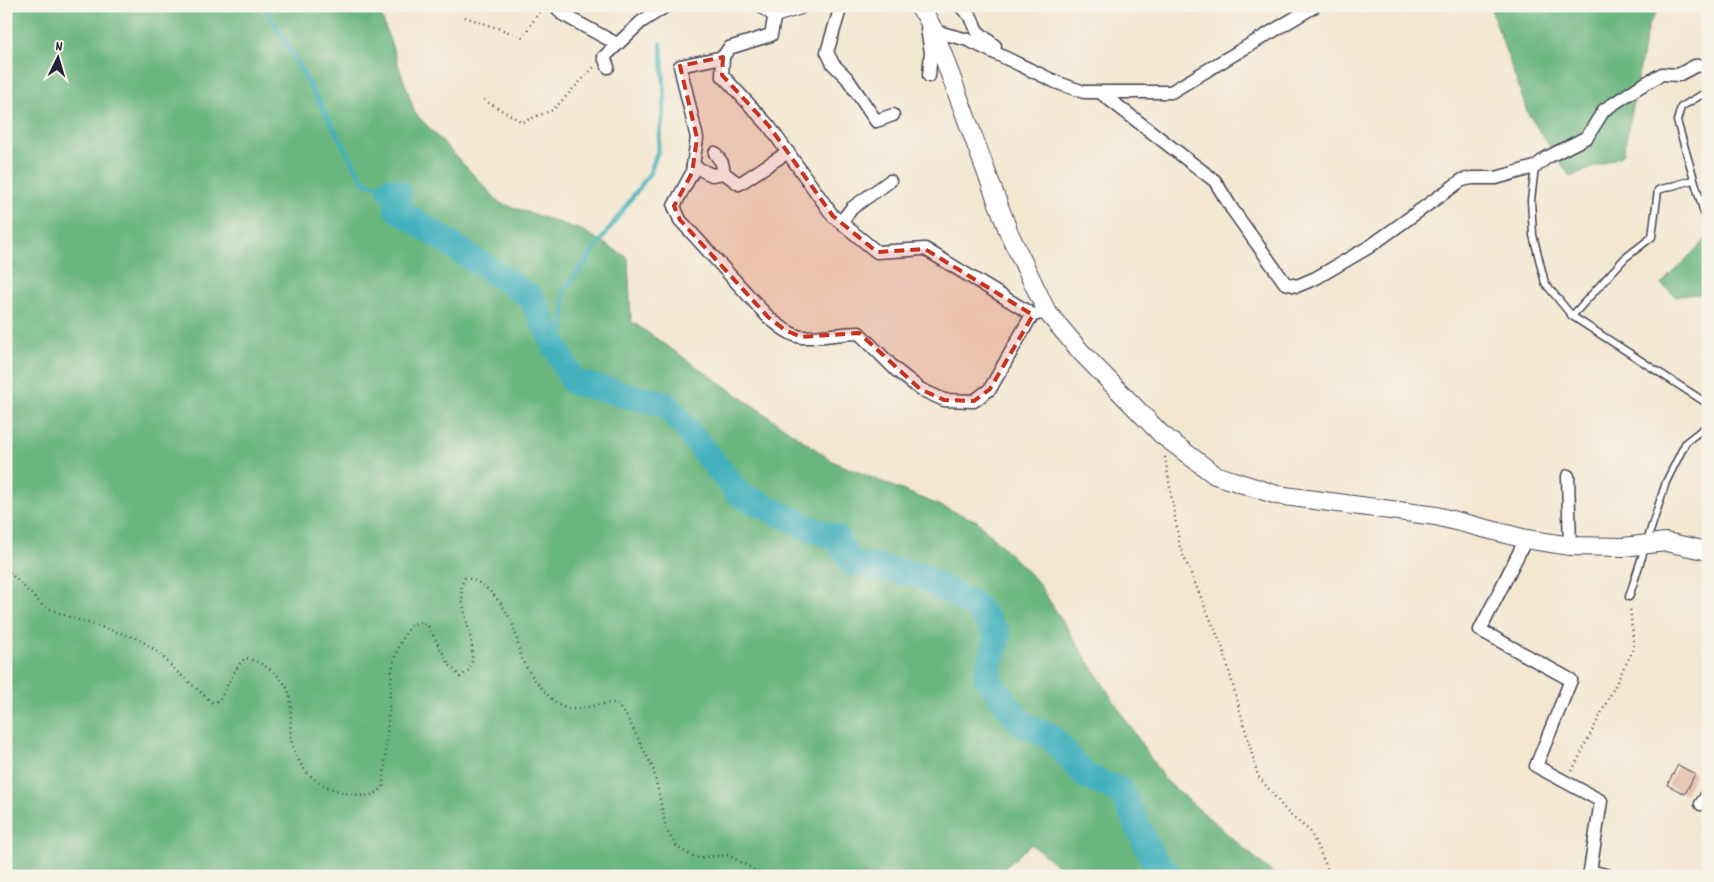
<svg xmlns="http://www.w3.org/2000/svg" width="1714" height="882" font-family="Dekko,sans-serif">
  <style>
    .forest { fill: #6bb67f; stroke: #466c5d }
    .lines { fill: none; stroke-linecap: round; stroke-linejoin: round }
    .stream { stroke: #42b1bd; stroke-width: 4.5 }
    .river { stroke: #42b1bd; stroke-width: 26 }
    .building { fill: #dcac95 }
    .lane-casing { stroke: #414051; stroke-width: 9 }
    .street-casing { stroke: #414051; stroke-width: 15 }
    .secondary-casing { stroke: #414051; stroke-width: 20 }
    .path { stroke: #414051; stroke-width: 2.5; stroke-dasharray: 1 4; stroke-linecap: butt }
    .lane { stroke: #fff; stroke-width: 6 }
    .street { stroke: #fff; stroke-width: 12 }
    .secondary { stroke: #fff; stroke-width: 18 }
    .marked { fill: #c8321e; fill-opacity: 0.2; stroke: #c8321e; stroke-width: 4; stroke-dasharray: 10 6; stroke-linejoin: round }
  </style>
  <rect width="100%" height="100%" fill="#f7f3e8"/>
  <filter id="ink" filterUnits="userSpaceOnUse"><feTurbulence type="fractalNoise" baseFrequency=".02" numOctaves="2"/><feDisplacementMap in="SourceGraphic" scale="10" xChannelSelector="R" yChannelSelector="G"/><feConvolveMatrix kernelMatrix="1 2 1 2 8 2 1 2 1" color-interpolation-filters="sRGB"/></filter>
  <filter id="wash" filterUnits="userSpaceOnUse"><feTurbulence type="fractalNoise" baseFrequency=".0096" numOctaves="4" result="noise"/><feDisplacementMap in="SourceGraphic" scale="20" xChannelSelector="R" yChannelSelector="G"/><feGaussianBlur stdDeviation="1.12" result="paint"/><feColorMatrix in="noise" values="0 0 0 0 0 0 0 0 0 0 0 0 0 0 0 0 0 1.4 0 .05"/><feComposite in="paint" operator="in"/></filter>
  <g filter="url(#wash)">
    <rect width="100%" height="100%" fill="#f3e7d0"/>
    <g class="forest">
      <path d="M6 6H378L415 113 500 203 584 231 628 258 631 321 834 462 977 521 1036 580 1164 779 1276 876H1071L1031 844 996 876H6Z"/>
      <path d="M1490 6H1661L1648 25 1623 155 1570 177 1528 114Z"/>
      <path d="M1708 237V293L1676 296 1661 284Z"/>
    </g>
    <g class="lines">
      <g class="stream">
        <path d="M265 6 364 182 390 190"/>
        <path d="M563 361 564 291 650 173 658 150 665 98 661 44"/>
      </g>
      <path class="river" d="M390 190 399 193 397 209 531 297 573 382 667 405 739 494 807 527 837 538 851 563 918 575 977 607 998 635 986 677 1022 724 1050 736 1086 776 1121 791 1154 861 1171 876"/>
    </g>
    <g id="blocks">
      <path class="building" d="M1678 765 1695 774 1685 794 1667 785Z"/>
    </g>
  </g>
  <g filter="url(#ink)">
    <use href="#blocks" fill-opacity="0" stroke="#414051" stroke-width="1"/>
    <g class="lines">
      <defs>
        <g id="lane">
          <path d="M1708 91 1681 107 1677 121 1704 213 1708 215"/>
          <path d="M1535 167 1531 200 1533 235 1545 283 1572 316 1708 404"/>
          <path d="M1572 316 1625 258 1652 237 1658 190 1693 180"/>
          <path d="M1629 597 1666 482 1686 442 1708 425"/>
        </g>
        <g id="street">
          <path d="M556 6 562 14 617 44"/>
          <path d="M841 6 827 52 833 64 847 78 876 121 893 115"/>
          <path d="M960 6 971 17 977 31 995 46"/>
          <path d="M775 13 771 35 729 48 723 57 680 66 697 138 692 173 674 206 680 220 768 317C777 324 790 336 802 337 821 338 840 333 859 333L896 370 920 389 944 400 974 401 990 389 1029 320 1033 315 1047 312"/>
          <path d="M927 29 931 52 929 76"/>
          <path d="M934 31 968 40 1058 83 1084 92H1171L1315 6"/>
          <path d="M723 57 722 75 769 126 833 216 877 252 925 249 1033 315"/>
          <path d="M608 67 604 57 641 22 666 6"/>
          <path d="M1101 93 1215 181 1232 209 1285 283 1297 286 1316 278 1369 247 1462 180 1472 178H1496L1535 167 1546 158 1587 137 1604 110 1639 87 1662 74 1678 75 1695 66 1708 65"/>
          <path d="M715 153 722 163 724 173"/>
          <path d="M693 166 712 175 724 173 739 184 788 152"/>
          <path d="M841 222 852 208 890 181"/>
          <path d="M1568 476 1570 546"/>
          <path d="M1526 539 1480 630 1571 680 1536 766 1601 801 1590 871"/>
          <path d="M1701 804 1708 794"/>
          <path d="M1589 876 1590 871 1609 876"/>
        </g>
        <g id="secondary">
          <path d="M765 6 775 13 798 6"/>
          <path d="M918 6 925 14 934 31 1009 233 1047 312 1081 352 1161 434 1215 475 1277 495 1436 516 1526 539 1570 546 1623 547 1666 542 1708 551"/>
        </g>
      </defs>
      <use href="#lane" class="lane-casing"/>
      <use href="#street" class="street-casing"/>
      <use href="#secondary" class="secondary-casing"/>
      <g class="path">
        <path d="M465 17 523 37 543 6"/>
        <path d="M484 100 522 122 553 110 594 67"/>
        <path d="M1165 457 1180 548 1223 649 1258 776 1289 814 1310 831 1331 876"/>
        <path d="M6 569 43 606 69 617 139 639 158 652 174 669 212 702 219 701C226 689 236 664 246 658 261 661 285 677 289 693 293 708 289 724 291 739 298 772 319 789 352 794 365 796 373 798 383 787L392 670C396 652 401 638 412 624L421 622 428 626 449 664 460 677C463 675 467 672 469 670 482 647 452 596 465 578 486 580 508 609 514 628 518 639 518 651 523 661 529 674 539 685 548 695 553 701 562 708 570 709 585 710 600 702 616 703L627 717 653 768 667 831 677 847 695 858 728 855 765 876"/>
        <path d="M1572 771 1634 648 1630 606"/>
      </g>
      <use href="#lane" class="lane"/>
      <use href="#street" class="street"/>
      <use href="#secondary" class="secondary"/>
    </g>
  </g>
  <path class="marked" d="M723 57 722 75 769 126 833 216 877 252 925 249 1033 315 990 389 974 401 944 400 920 389 859 333 801 337 785 330 768 317 680 220 674 206 692 173 697 138 680 66Z"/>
  <rect width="1714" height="882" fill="none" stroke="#f7f3e8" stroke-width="25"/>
  <g transform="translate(58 58) rotate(5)" stroke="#f7f3e8" stroke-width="4" paint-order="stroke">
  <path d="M0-4L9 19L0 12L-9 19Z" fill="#22223b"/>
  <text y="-8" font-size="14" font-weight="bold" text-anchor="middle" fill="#22223b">N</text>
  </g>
</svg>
